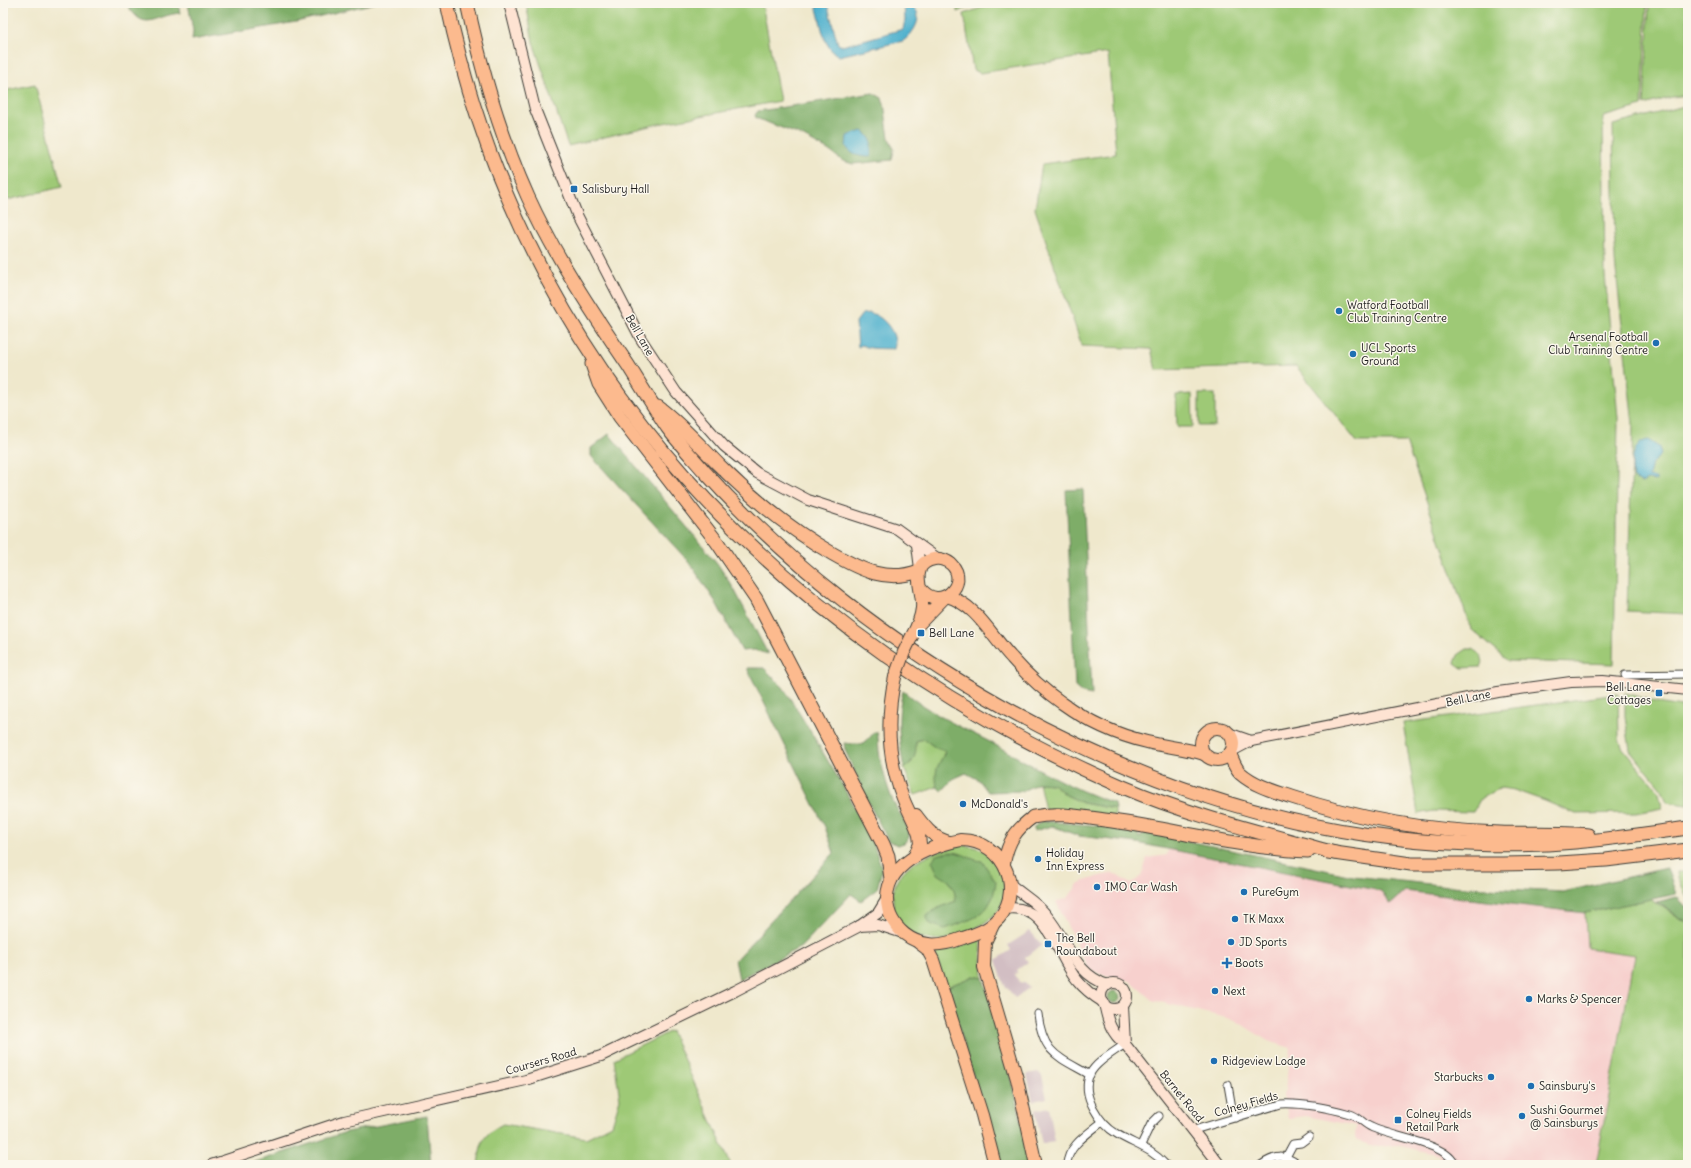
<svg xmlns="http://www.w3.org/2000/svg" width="1691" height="1168" font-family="Delius,sans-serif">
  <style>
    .built { fill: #f7d0cd }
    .industrial { fill: #d2bec3 }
    .green { fill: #9ec976; stroke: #5d7249 }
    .forest { fill: #7ead67; stroke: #4d6442 }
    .water { fill: #4eb0cd; stroke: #356674 }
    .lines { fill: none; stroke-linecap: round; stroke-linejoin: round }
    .street-casing { stroke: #3c3b36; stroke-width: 9 }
    .secondary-casing { stroke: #3c3b36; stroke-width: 12 }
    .primary-casing { stroke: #3c3b36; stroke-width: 14 }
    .highway-casing { stroke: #3c3b36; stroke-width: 15 }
    .street { stroke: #fff; stroke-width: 7 }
    .secondary { stroke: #fee3d2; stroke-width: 10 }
    .primary { stroke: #fcba8e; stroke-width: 12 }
    .highway { stroke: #fcba8e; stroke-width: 13 }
    .primary-bridge-casing { stroke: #3c3b36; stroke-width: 14; stroke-linecap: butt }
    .primary-bridge { stroke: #fcba8e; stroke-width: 12 }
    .poi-dot { fill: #1f6fb2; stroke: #fbf7ec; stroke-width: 1.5 }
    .labels { text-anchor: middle; stroke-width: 3; stroke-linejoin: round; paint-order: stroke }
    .poi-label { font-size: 11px; fill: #1c1c1c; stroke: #fbf7ec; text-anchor: start }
    .street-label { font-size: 11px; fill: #1c1c1c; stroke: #fbf7ec }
  </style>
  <rect width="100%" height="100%" fill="#fbf7ec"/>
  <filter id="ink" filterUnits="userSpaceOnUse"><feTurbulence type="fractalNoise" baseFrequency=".025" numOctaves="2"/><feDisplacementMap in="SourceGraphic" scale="8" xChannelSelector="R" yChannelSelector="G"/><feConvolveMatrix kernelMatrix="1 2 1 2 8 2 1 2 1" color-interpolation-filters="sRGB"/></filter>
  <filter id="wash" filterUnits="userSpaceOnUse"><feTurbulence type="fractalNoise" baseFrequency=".012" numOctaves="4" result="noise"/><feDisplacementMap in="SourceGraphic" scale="16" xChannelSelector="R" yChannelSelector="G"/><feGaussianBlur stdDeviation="0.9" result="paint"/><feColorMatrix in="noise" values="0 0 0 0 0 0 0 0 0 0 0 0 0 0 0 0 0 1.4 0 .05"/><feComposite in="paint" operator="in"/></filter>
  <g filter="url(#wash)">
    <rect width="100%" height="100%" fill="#efe8cc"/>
    <path class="built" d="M1169 849 1382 891 1390 903 1405 891 1585 913 1587 948 1635 954 1596 1165H1442L1439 1155 1396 1145 1378 1147 1357 1141 1355 1138 1356 1126 1306 1116 1288 1118 1284 1097 1291 1048 1268 1041 1235 1020 1152 1000 1130 981 1102 975 1088 968 1056 902 1068 898 1079 883 1097 877 1113 873 1131 884 1142 876 1147 858 1167 855Z"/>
    <g class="industrial">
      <path d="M1030 931 1042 945 1025 958 1028 962 1017 970 1018 972 1014 975 1020 982 1025 983 1029 988 1015 998 1004 984 996 960 1011 950 1008 945Z"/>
      <path d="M1038 1072 1042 1076 1047 1098 1033 1101 1027 1074Z"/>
      <path d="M1049 1107 1055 1142 1042 1144 1035 1110Z"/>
    </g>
    <g class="green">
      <path d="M526 3H762L780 101 658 124 568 146 533 42Z"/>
      <path d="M957 3H981L957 12Z"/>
      <path d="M994 3H1647L1642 106 1603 117 1605 275 1618 418 1614 664 1508 661 1471 629 1406 442H1357L1296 366 1156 370 1151 349 1082 346 1035 209 1042 164 1116 154 1108 53 980 73 973 70 964 14Z"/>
      <path d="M1649 3H1688V95L1672 97 1644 105Z"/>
      <path d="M35 84 62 187 3 201V91Z"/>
      <path d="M1688 105V614L1627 611 1633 424 1615 261 1613 125Z"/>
      <path d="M1192 394 1193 427H1177L1176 395Z"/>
      <rect x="1199" y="394" width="16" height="32"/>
      <path d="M1467 649H1472C1479 653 1486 659 1481 667L1462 668 1455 663 1458 655Z"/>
      <path d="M1625 693 1663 704 1688 708V805L1667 802 1662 789 1630 750 1625 716Z"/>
      <path d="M1618 694 1619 738 1622 747 1659 792 1662 808 1636 813 1576 814 1545 801 1514 790 1501 788 1481 798 1473 812 1433 811 1418 814 1403 723Z"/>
      <path d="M924 739 936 748 945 751 938 767 937 787 915 795 904 768 912 762 916 741Z"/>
      <path d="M1039 783 1053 784 1066 795 1083 803 1115 809V816L1045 810Z"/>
      <path d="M962 845C968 846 978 847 983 850 1000 863 1012 888 999 909 988 925 960 937 941 940 936 941 928 939 923 938 910 936 907 930 900 921 894 912 893 908 893 898 893 863 934 852 962 845Z"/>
      <path d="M1688 871V899L1678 878 1677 872Z"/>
      <path d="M1650 899 1688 923V1165H1596L1635 955 1587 948 1585 913Z"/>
      <path d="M981 938 983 978 974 976 947 987 934 952 956 948Z"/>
      <path d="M671 1031 731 1165H478C481 1143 481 1135 503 1124L586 1138 612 1125 620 1099 614 1059Z"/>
    </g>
    <g class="forest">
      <path d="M126 3H178L180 13C152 16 145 34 126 3Z"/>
      <path d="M188 3H375L296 22 192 40 193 31Z"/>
      <path d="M873 93 882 98 884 103 889 138 894 149 892 160 853 164 843 161 828 150 800 135 756 118 755 115 758 111 772 109Z"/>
      <path d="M609 434 717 563 734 589 768 654 754 650 742 651 715 601 689 562 591 456V448Z"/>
      <path d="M1083 489 1092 695 1082 693 1075 687 1066 490Z"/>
      <path d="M747 668H764L783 687 809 729 844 788 875 848 882 869 877 889 861 901 851 894 801 947 739 979 735 960 834 853 825 827Z"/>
      <path d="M903 691C929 713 961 727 990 742 1030 764 1070 789 1114 803L1115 809 1083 803 1066 795 1053 784 1039 783 1022 791 988 792 979 780 966 773 953 779 942 791 937 787C936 781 935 772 938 766 940 760 944 757 945 751L936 748 924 739 916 741C916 754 916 760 904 768 899 744 896 715 903 691Z"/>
      <path d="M874 732H877C879 740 878 749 880 757 884 774 888 792 896 807 902 819 910 825 909 838L904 843 897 845 888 840 868 802 845 750 844 743C860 745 864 746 874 732Z"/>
      <path d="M1041 821 1138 829 1139 838 1146 832 1353 876 1449 886 1563 892 1667 868 1676 894 1585 913 1405 891 1390 904 1381 891 1137 843 1079 836 1052 826 1034 831V827Z"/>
      <path d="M948 852C963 851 969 860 982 861L996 882C991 917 974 918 945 929L928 923 927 916 936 909 956 901 954 890 949 881 938 874 932 861 936 855Z"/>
      <path d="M1677 897 1688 909V923L1657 902Z"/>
      <path d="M974 976 983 978 1007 1057 1031 1165H999L947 987Z"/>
      <circle cx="1114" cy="997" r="6"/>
      <path d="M427 1116 431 1165H246L346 1132Z"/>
    </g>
    <g class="water">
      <path d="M815 3H827L838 44 842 46 903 29 905 20 904 3H912C913 6 915 9 917 12 921 22 911 36 903 41L839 56C821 47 822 20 815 3Z"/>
      <path d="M862 131 865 132 871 140V157C861 157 850 155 846 146L847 136Z"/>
      <path d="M870 313C884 316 899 335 894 349 886 348 868 350 862 345L858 347 856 322 862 314Z"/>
      <path d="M1648 440 1659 447 1661 455 1652 463 1649 477 1656 478V481L1647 480 1642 483 1633 479C1631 465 1631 443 1648 440Z"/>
    </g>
  </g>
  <g filter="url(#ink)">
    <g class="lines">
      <defs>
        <g id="street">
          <path d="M1625 675 1688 674"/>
          <path d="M1038 1014C1043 1054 1057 1056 1090 1075"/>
          <path d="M1125 1044C1114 1052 1096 1062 1090 1074 1080 1095 1100 1124 1117 1134 1135 1145 1151 1148 1166 1165"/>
          <path d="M1228 1085 1232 1108 1236 1118"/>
          <path d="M1194 1130 1281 1104C1303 1103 1328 1108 1350 1114 1358 1116 1364 1124 1371 1127 1391 1137 1448 1143 1455 1165"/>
          <path d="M1141 1145 1151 1124 1159 1116"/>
          <path d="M1286 1157 1293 1144 1301 1143 1309 1137"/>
          <path d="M1067 1165C1067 1146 1089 1133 1102 1122"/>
          <path d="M1261 1165C1275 1155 1285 1154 1299 1165"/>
        </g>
        <g id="secondary">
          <path d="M509 3 535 109 578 217 641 339 676 392 724 446 757 473 808 500 897 529 937 558"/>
          <path d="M917 545 920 569"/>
          <path d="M1228 733 1251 741"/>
          <path d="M1232 751 1251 741 1498 692 1571 682 1603 681 1688 690"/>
          <path d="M1010 884C1022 895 1037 902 1047 916 1068 941 1074 974 1108 985"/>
          <path d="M1005 909C1047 901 1056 955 1077 980 1085 990 1093 996 1103 1002"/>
          <path d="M859 926 878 925 900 932"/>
          <circle cx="1114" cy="996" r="13"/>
          <path d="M1104 1003C1107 1019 1111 1034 1125 1044L1220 1165"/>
          <path d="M1123 1006 1125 1044"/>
          <path d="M211 1165 344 1121 526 1080 601 1056 735 991 858 927 878 913 886 900"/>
        </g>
        <g id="primary">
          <path d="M947 596C977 605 991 636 1012 658 1027 675 1043 690 1062 703 1087 721 1117 735 1147 742 1166 747 1185 748 1204 754"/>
          <path d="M918 625 945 597"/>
          <path d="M912 636C917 627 921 618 922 608 924 591 907 564 934 559 940 558 946 560 951 564 971 583 940 613 921 589"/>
          <path d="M895 677C886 718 887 758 903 798 908 811 915 822 919 835L920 844 914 857"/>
          <circle cx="1217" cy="744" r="16"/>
          <path d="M916 815C926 828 933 838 949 842"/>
          <path d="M961 840C1005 840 1028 895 993 924 985 931 973 935 963 938 952 942 940 946 928 944 892 939 873 897 899 869 914 853 940 844 961 840Z"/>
          <path d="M1004 863C1008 842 1015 830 1033 817"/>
          <path d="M993 925 985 942 984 967 1017 1079 1036 1165"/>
          <path d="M919 943 927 949 933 960 982 1115 995 1165"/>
        </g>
        <g id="highway">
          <path d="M447 3C525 373 782 639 1123 787 1191 816 1264 833 1335 853"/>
          <path d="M467 3C481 69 500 135 528 197 555 256 592 312 628 365 641 386 654 407 667 427 678 442 692 457 704 471 867 652 1121 798 1363 834 1429 844 1508 848 1575 842 1613 839 1650 833 1688 828"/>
          <path d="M592 364 599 384 620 417 717 542 756 599 883 844 888 856 891 879"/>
          <path d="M658 407C682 425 700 446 720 466 754 500 791 530 833 554 861 570 887 583 919 571"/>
          <path d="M1230 755C1233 761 1235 768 1240 773 1255 786 1274 791 1292 797 1358 819 1430 831 1500 833 1529 834 1559 832 1588 835"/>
          <path d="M1033 817C1059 811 1086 818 1112 821 1177 830 1242 848 1308 851"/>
          <path d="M1328 852 1411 864H1502L1559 863 1606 860 1688 850"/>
        </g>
      </defs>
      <use href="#street" class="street-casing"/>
      <use href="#secondary" class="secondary-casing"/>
      <use href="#primary" class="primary-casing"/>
      <use href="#highway" class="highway-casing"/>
      <use href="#street" class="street"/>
      <use href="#secondary" class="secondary"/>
      <use href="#primary" class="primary"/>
      <use href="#highway" class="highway"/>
      <defs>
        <path id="primary-bridge" d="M895 677 904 652 912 636"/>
      </defs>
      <use href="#primary-bridge" class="primary-bridge-casing"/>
      <use href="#primary-bridge" class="primary-bridge"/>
    </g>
  </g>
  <g class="poi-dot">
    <rect x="570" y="185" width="8" height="8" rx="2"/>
    <circle cx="1339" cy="311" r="4"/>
    <circle cx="1656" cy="343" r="4"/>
    <circle cx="1353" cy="354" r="4"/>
    <rect x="917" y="629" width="8" height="8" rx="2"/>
    <rect x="1655" y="689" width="8" height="8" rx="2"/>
    <circle cx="963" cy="804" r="4"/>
    <circle cx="1038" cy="859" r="4"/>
    <circle cx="1097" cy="887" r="4"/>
    <circle cx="1244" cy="892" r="4"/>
    <circle cx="1235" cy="919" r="4"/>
    <circle cx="1231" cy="942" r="4"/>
    <rect x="1044" y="940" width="8" height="8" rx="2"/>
    <path d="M1225 957h4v4h4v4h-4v4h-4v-4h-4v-4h4z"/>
    <circle cx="1215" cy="991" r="4"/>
    <circle cx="1529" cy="999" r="4"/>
    <circle cx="1214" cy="1061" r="4"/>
    <circle cx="1491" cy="1077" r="4"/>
    <circle cx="1531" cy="1086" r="4"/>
    <circle cx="1522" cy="1116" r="4"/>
    <rect x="1394" y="1116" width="8" height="8" rx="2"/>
  </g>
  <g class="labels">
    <g class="poi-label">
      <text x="582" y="193">Salisbury Hall</text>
      <text x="1347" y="309">Watford Football<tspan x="1347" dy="13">Club Training Centre</tspan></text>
      <text x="1648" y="341" text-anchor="end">Arsenal Football<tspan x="1648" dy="13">Club Training Centre</tspan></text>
      <text x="1361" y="352">UCL Sports<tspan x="1361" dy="13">Ground</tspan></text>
      <text x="929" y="637">Bell Lane</text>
      <text x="1651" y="691" text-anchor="end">Bell Lane<tspan x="1651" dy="13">Cottages</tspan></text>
      <text x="971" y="808">McDonald's</text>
      <text x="1046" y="857">Holiday<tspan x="1046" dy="13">Inn Express</tspan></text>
      <text x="1105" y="891">IMO Car Wash</text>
      <text x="1252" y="896">PureGym</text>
      <text x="1243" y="923">TK Maxx</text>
      <text x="1056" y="942">The Bell<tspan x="1056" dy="13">Roundabout</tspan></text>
      <text x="1239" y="946">JD Sports</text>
      <text x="1235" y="967">Boots</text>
      <text x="1223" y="995">Next</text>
      <text x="1537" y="1003">Marks &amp; Spencer</text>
      <text x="1222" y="1065">Ridgeview Lodge</text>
      <text x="1483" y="1081" text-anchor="end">Starbucks</text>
      <text x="1539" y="1090">Sainsbury's</text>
      <text x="1530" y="1114">Sushi Gourmet<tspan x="1530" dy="13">@ Sainsburys</tspan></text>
      <text x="1406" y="1118">Colney Fields<tspan x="1406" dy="13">Retail Park</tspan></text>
    </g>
    <g class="street-label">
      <text transform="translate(640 335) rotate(60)" y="4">Bell Lane</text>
      <text transform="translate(1468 698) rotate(-12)" y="4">Bell Lane</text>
      <text transform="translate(541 1061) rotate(-16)" y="4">Coursers Road</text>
      <text transform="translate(1182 1096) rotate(51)" y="4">Barnet Road</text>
      <text transform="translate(1246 1104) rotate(-16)" y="4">Colney Fields</text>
    </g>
  </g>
  <rect width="1691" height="1168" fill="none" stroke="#fbf7ec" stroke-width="16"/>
</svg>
